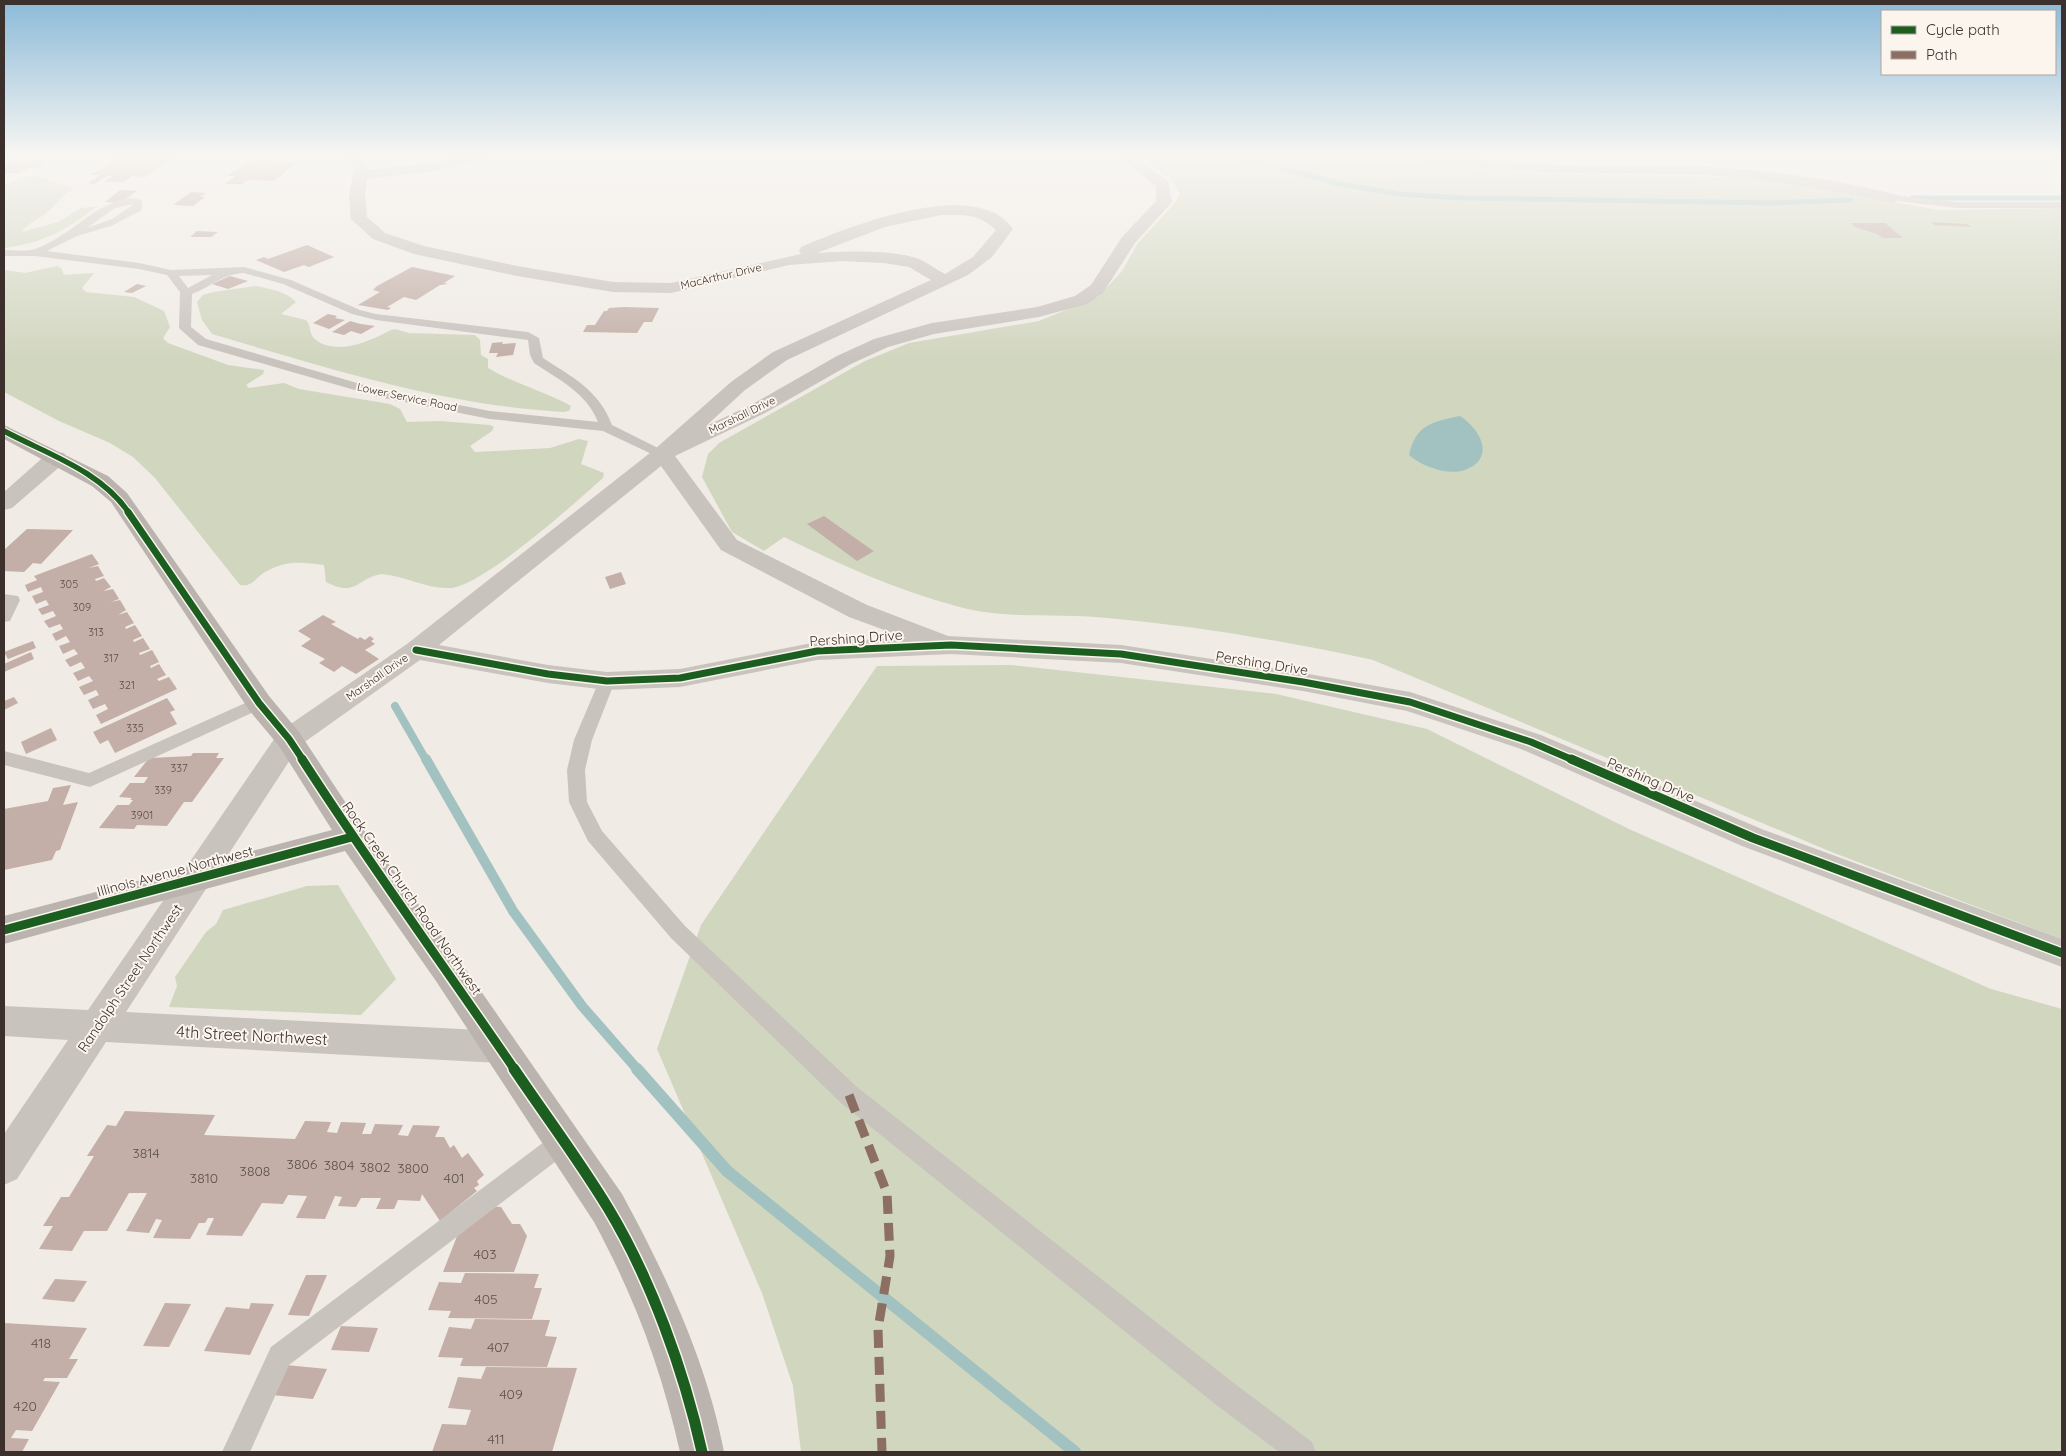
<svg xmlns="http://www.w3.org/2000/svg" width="2066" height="1456" font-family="Quicksand,sans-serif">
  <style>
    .green { fill: #d1d6bf }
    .water { fill: #a1c2c1 }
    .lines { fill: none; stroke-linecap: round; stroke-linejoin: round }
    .stream-far3 { stroke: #a1c2c1; stroke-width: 5 }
    .stream-far2 { stroke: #a1c2c1; stroke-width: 8 }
    .stream-far1 { stroke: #a1c2c1; stroke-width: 10 }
    .stream { stroke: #a1c2c1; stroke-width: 12 }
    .building { fill: #c3afa7 }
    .lane { fill: #c9c3be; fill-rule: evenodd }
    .street { fill: #c9c3be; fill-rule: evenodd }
    .secondary { fill: #bab3ae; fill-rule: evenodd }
    .quiet { stroke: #8d6e63; stroke-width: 9; stroke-dasharray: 18 9; stroke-linecap: butt }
    .cycleway-far3-casing { stroke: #fbf5ee; stroke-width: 8 }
    .cycleway-far2-casing { stroke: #fbf5ee; stroke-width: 10 }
    .cycleway-far1-casing { stroke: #fbf5ee; stroke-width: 12 }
    .cycleway-casing { stroke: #fbf5ee; stroke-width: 14 }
    .cycleway-far3 { stroke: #1b5e20; stroke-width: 5.5 }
    .cycleway-far2 { stroke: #1b5e20; stroke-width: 7 }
    .cycleway-far1 { stroke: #1b5e20; stroke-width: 9 }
    .cycleway { stroke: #1b5e20; stroke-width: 11 }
    .labels { text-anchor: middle; stroke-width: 4; stroke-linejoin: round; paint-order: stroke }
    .far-street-label { font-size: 11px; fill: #3b302b; stroke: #fbf5ee }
    .number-label { font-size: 11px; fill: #5d504a }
    .street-label { font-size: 14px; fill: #3b302b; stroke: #fbf5ee }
    .near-number-label { font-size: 14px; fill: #5d504a }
    .near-street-label { font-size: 16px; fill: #3b302b; stroke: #fbf5ee }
  </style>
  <rect width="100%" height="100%" fill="#f0ebe5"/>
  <g class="green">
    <path d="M1138 156H1398L1476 168 1528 173 1762 178 1938 210 2062 208V939L1834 853 1373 660C1285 641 1197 626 1107 618 1057 613 1004 620 956 606 896 590 839 564 784 537L764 551 732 532 702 477 708 454 719 443 865 361 909 343 1039 321 1098 297 1122 271 1138 243 1175 203 1180 193 1170 178Z"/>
    <path d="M34 175 73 188C61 196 55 207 44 215 37 220 26 224 22 232L58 222 81 208 98 206C66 230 44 243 4 248V185Z"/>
    <path d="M57 266 61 268 64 275 94 273 82 288 86 292 134 297 164 311 170 327 163 338 168 343 228 365 264 370 263 374 246 385 249 388 284 383 299 389 390 404 400 409 407 422 440 421 490 425 494 427 492 431 470 446 475 452 550 448 579 439 588 441 581 464 604 473 603 478C576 502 481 588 449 588 427 589 405 576 382 574 356 578 357 598 326 582L324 565C304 562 285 560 267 571 256 576 254 587 240 585L155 478 133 457 110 443 59 421 4 392V270L25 273Z"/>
    <path d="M256 286C269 289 286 291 296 302L281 314 306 320C312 326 308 335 316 340 334 354 363 344 381 335 386 333 389 330 395 329L409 333 475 335 480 340 481 355 488 359V368C515 384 544 391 571 406L569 411 563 412C442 405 328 368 212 334L202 320 197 302 203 295 213 292Z"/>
    <path d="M1012 665 1276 694 1427 729 1629 829 1991 989 2062 1009V1452H801L793 1386 762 1293 657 1049 701 925 877 666Z"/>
    <path d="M338 885 396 979 361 1015 169 1007 177 986 175 977 206 932 216 924 223 910 307 886Z"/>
  </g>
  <path class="water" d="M1460 416C1480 429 1497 458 1465 470 1448 476 1421 466 1409 455 1416 425 1431 422 1460 416Z"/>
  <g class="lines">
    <g class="stream-far3">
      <path d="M1238 156 1340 184 1398 194 1463 198 1772 203 1851 200"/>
      <path d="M1912 198H2062"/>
    </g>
    <path class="stream-far2" d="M395 706 426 760"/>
    <path class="stream-far1" d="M426 759 513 911 582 1006 638 1070"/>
    <path class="stream" d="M637 1069 727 1171 1075 1452"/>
  </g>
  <g class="building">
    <path d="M118 158 172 159 145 177 132 176 123 182H104L113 176H107L94 184 88 183 100 175H91Z"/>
    <path d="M263 160 298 162 274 181 248 180 242 184H225L235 176H227L248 161Z"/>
    <path d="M15 161H48L37 168H29L20 173H4V167Z"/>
    <path d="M120 190 137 191 119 203 105 202Z"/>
    <path d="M191 192 206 193 200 197H205L193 206 173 205Z"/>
    <path d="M1932 222 1967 224 1971 227 1934 225Z"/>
    <path d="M1851 223H1885L1903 238H1883L1877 234 1855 227Z"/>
    <path d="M197 231 218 232 211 237H190Z"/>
    <path d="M307 245 334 257 309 267 304 265 284 272 256 260 264 257 268 259Z"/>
    <path d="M412 267 455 276 444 283 448 284 440 285 416 300 404 297 387 307 391 308 388 310 358 305 380 292 373 290 377 286Z"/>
    <path d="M230 276 248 281 228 289 212 284Z"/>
    <path d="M137 284 146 286 132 293 124 292Z"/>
    <path d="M609 308 623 307 659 308 652 322H644L637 333 583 332 587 325H595L604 311H607Z"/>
    <path d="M328 314 337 316 335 318 345 320 329 329 313 323Z"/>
    <path d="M350 321 361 324 375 326 361 334 351 331 344 335 332 332Z"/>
    <path d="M503 342 502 344 516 343 513 355 496 357 498 353H489L492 343Z"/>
    <path d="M824 516 872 550 874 551 857 561 807 524Z"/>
    <path d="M27 529 73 530 41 564 33 563 24 572 4 571V550Z"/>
    <path d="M92 554 99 564 89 568 98 566 104 576 95 579 96 581 104 578 111 587 103 591 113 589 119 599 111 602 120 600 126 610 118 615 127 612 134 623 125 627 126 629 135 625 142 636 133 640 134 642 143 638 150 649 139 653 140 655 152 650 159 662 150 666 151 668 159 664 166 675 157 679 159 681 169 677 177 689 101 724 96 715 108 709 105 704 93 709 88 700 99 695 96 690 84 695 79 687 93 681 89 676 78 681 73 673 85 668 81 662 70 667 65 660 78 654 74 649 63 654 59 646 70 642 66 636 56 641 52 634 63 629 60 624 49 628 44 621 56 616 53 611 42 615 38 609 49 605 46 600 36 604 32 596 43 592 41 587 28 592 25 585 37 580 34 576Z"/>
    <path d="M621 572 626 584 610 589 605 577Z"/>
    <path d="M323 615 336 622 331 624 358 639 360 637 365 640 370 636 374 639 371 641 375 644 365 650 379 659 356 674 342 666 334 672 319 663 325 659 301 646 311 639 298 631Z"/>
    <path d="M33 641 36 648 8 659 4 652Z"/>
    <path d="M31 652 34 659 4 672V664Z"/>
    <path d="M14 697 18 703 4 710V701Z"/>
    <path d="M167 698 175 710 170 712 177 724 115 753 108 740 100 744 93 732Z"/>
    <path d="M51 728 57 740 26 754 21 742Z"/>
    <path d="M193 753H219L216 758H224L192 802H184L167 826 137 825 134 829 99 828 117 805H129L133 800H130L132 798 119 797 130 783H144L148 777H134L149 758 191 756Z"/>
    <path d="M71 785 63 805 78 802 60 850 56 851 52 860 4 870V809L48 801 53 788Z"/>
    <path d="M125 1111 215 1115 204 1135 295 1139 305 1121 331 1122 327 1132 337 1133 341 1122 366 1123 362 1134H371L375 1124 403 1125 398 1135 408 1136 413 1125 440 1126 435 1137H444L450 1148 454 1145 462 1158 468 1153 484 1175 477 1181 479 1185 474 1188 477 1191 440 1221 422 1194 420 1201 398 1200 394 1209H376L381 1198H361L356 1207 338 1206 342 1197 335 1196 325 1219 296 1218 307 1196 288 1195 283 1204 262 1203 242 1236 206 1235 214 1218H208L205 1223H199L190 1239 153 1238 162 1220 156 1219 149 1233 126 1231 147 1193H129L107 1231H84L72 1251 39 1249 53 1226H43L61 1197H69L94 1156H87L107 1125 116 1126Z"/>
    <path d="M483 1206 501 1207 512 1224H520L527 1236 514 1272H443L461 1226Z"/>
    <path d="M465 1273 539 1274 534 1288H542L532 1319 448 1318 451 1311 428 1310 439 1282 461 1283Z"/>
    <path d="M306 1275H327L309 1316 288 1315Z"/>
    <path d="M55 1279 87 1281 74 1302 42 1299Z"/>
    <path d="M165 1303 191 1304 169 1347 143 1346Z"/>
    <path d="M251 1303 274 1304 250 1355 204 1351 226 1307 249 1309Z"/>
    <path d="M475 1319 550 1320 545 1336 557 1337 547 1367 460 1366 463 1358 438 1357 449 1327 471 1329Z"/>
    <path d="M4 1323 87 1328 69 1359H78L67 1378H45L43 1381 60 1382 32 1431 16 1430 11 1438 29 1439 22 1452H4Z"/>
    <path d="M341 1326 378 1328 369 1352 331 1350Z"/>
    <path d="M286 1365 327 1369 313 1399 272 1395Z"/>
    <path d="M486 1367 577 1368 552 1452H432L442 1424 466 1425 471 1410 448 1408 458 1377 481 1379Z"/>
  </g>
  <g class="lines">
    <g class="lane">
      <path d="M1893 195 1956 202H2062V208H1956L1890 200 1888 198Z"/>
      <path d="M129 198 142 200V210L111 226 77 236 47 251 139 263 171 270 244 267 291 280 360 310 376 314 528 332 539 338 543 358C572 377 599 390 612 425L670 454 663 458 658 457 603 431 490 419 379 397 198 345 179 328 180 292 167 275 139 269 35 256H4V250C13 250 26 252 35 249 70 237 93 204 129 198ZM134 204 112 219 87 228 115 208ZM244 273 283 284 352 314 376 320 528 340 530 355 534 363C558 379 587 393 598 422L490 411 381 390 206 339 191 327 192 294C211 287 222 274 244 273ZM212 275 188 288 179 276Z"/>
      <path d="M4 594 18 596 20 600 10 621 4 622Z"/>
      <path d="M607 675 613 677 615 681 592 740 585 770 587 802 602 831 685 926 857 1087 1235 1384 1312 1442 1316 1452H1279L1215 1404 841 1103 671 938 588 841 569 802 567 770 574 740 599 681 601 677Z"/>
      <path d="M259 697 265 699 268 703 265 707 90 787 4 765V751L89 773Z"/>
      <path d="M564 1129 572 1133 576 1141 572 1149 289 1365 250 1452H222L271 1347 556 1133Z"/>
    </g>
    <g class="street">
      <path d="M346 156H360L368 166V170L435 163 464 156H488L486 159 435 171 367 179 365 197 367 217 385 233 424 246 517 266 613 282 671 283 801 254 799 251 801 247C848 227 976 175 1013 229L992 257 968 275 787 360 745 390 706 426 751 405 837 356 874 339 932 323 1037 307 1075 296 1091 285 1122 237 1156 201V186L1117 156H1133L1168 181 1172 202 1135 243 1103 293 1087 304 1039 317 934 334 888 347 851 364 765 413 675 456 737 540 867 605 948 636 1121 645 1303 673 1410 692 1541 735 1764 830 2062 939V967L1742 846 1521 749 1407 711 1303 691 1121 663 951 654 817 660 680 687 607 690 548 683 420 660 299 746 126 1012 500 1031 512 1036 517 1047 512 1058 500 1063 106 1042 17 1179 4 1185V1134L68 1040 4 1036V1006L88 1010 279 732 407 644 655 449 731 382 773 352 931 280 909 267 884 263 842 261 789 265 671 293 613 292 517 276 414 254 373 239 351 219 349 197 354 166ZM941 215C965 215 978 213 996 230L973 257 945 274C937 270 929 264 921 260 897 249 843 251 817 253L885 227ZM661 466 721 550 849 617 906 638 817 642 680 669 607 672 548 665 439 645Z"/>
      <path d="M1416 156C1464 156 1511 164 1559 165 1615 167 1671 164 1726 168 1784 172 1843 181 1898 195L1901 198 1893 203C1830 190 1767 178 1702 175 1608 172 1516 177 1423 160Z"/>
      <path d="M56 452 64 453 67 458 64 463 12 508 4 510V492L48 453Z"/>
    </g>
    <path class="secondary" d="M4 425 108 476 127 493 269 696 299 732 363 829 460 961 622 1194C666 1275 707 1362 724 1452H680C661 1368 635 1298 594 1222L436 981 345 851 4 944V916L332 830 279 746 249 710 111 502 92 486 4 439Z"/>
    <path class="quiet" d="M849 1095 887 1193 890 1256 878 1329 882 1452"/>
    <defs>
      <path id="cycleway-far3" d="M4 431C47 454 101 471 129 513"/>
      <g id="cycleway-far2">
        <path d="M128 512 259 703 289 739 303 760"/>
        <path d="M416 650 548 674 607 681 680 678 817 651 951 645 1121 654 1303 682 1410 702 1531 742 1573 760"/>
      </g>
      <g id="cycleway-far1">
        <path d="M302 759C370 865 444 966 515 1070"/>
        <path d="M1571 759 1753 838 2062 953"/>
        <path d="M4 930 352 837"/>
      </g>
      <path id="cycleway" d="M514 1069C545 1115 579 1160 608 1208 651 1279 684 1371 702 1452"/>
    </defs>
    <use href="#cycleway-far3" class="cycleway-far3-casing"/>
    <use href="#cycleway-far2" class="cycleway-far2-casing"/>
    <use href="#cycleway-far1" class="cycleway-far1-casing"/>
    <use href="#cycleway" class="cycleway-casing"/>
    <use href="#cycleway-far3" class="cycleway-far3"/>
    <use href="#cycleway-far2" class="cycleway-far2"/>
    <use href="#cycleway-far1" class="cycleway-far1"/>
    <use href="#cycleway" class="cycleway"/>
  </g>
  <linearGradient id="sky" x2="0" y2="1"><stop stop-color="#8bbad8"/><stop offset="0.43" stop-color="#f8f6f3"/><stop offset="1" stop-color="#f8f6f3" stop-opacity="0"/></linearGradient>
  <rect width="2066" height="360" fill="url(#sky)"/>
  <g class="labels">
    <g class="far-street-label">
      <text transform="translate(721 276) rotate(-13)" y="4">MacArthur Drive</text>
      <text transform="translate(407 397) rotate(12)" y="4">Lower Service Road</text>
      <text transform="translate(742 415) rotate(-26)" y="4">Marshall Drive</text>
      <text transform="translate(377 677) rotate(-35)" y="4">Marshall Drive</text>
    </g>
    <g class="number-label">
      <text x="69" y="588">305</text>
      <text x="82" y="611">309</text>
      <text x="96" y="636">313</text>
      <text x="111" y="662">317</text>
      <text x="127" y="689">321</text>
      <text x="135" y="732">335</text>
      <text x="179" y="772">337</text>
      <text x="163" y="794">339</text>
      <text x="142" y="819">3901</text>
    </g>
    <g class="street-label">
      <text transform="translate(856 638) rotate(-4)" y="5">Pershing Drive</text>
      <text transform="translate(1262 663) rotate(9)" y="5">Pershing Drive</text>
      <text transform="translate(1651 780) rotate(23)" y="5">Pershing Drive</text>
      <text transform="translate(175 871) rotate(-15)" y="5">Illinois Avenue Northwest</text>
      <text transform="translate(412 898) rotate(55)" y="5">Rock Creek Church Road Northwest</text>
      <text transform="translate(130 978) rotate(-56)" y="5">Randolph Street Northwest</text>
    </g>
    <g class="near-number-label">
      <text x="146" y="1158">3814</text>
      <text x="302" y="1169">3806</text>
      <text x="339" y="1170">3804</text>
      <text x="375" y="1172">3802</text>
      <text x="413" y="1173">3800</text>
      <text x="255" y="1176">3808</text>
      <text x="204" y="1183">3810</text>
      <text x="454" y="1183">401</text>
      <text x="485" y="1259">403</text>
      <text x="486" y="1304">405</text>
      <text x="41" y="1348">418</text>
      <text x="498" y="1352">407</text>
      <text x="511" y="1399">409</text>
      <text x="25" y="1411">420</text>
      <text x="496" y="1444">411</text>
    </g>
    <g class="near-street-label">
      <text transform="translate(252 1035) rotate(3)" y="6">4th Street Northwest</text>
    </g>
  </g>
  <rect width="2066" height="1456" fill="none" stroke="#3b302b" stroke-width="10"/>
  <rect x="1881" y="10" width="175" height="65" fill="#fbf5ee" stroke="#aea6a0"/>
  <rect x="1891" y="26" width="25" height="8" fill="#1b5e20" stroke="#aea6a0"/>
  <text x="1926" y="35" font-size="15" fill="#3b302b">Cycle path</text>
  <rect x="1891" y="51" width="25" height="8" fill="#8d6e63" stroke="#aea6a0"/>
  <text x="1926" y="60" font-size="15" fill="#3b302b">Path</text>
</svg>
